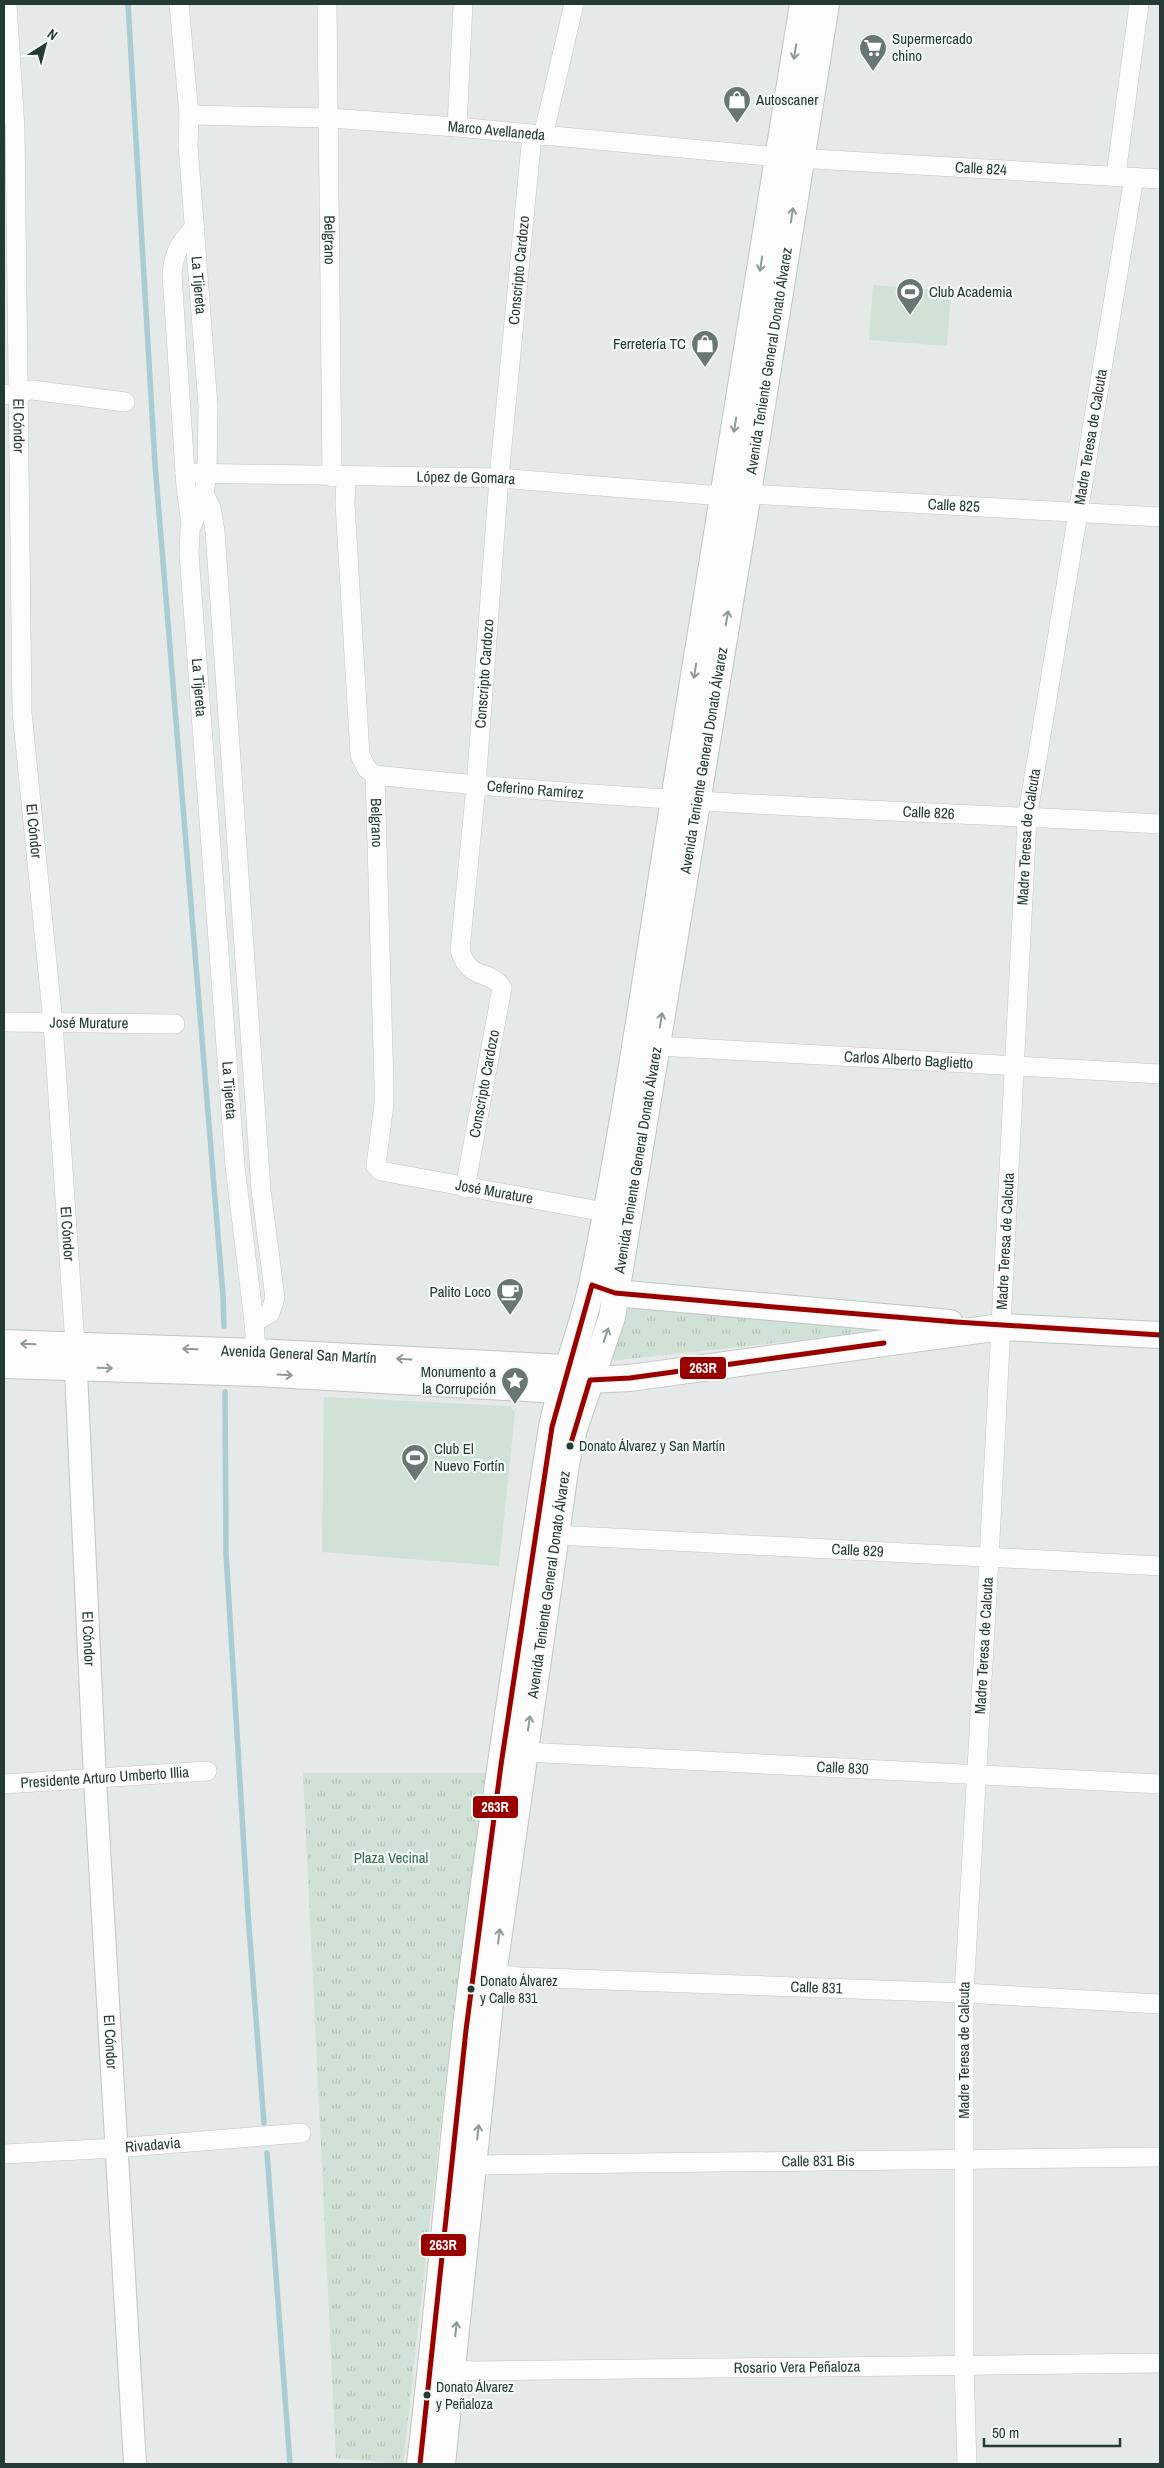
<svg xmlns="http://www.w3.org/2000/svg" width="1164" height="2468" font-family="'Archivo Narrow',sans-serif">
  <style>
    .grass { fill: url(#grass-tufts) }
    .garden { fill: #d0e1d5 }
    .lines { fill: none; stroke-linecap: round; stroke-linejoin: round }
    .stream { stroke: #aaccd3; stroke-width: 5.5 }
    .minor-casing { stroke: #c2c6c4; stroke-width: 20 }
    .tertiary-casing { stroke: #c2c6c4; stroke-width: 24 }
    .secondary-casing { stroke: #c0c6c4; stroke-width: 28 }
    .minor { stroke: #fbfcfb; stroke-width: 19 }
    .tertiary { stroke: #fbfcfb; stroke-width: 22 }
    .secondary { stroke: #fbfcfb; stroke-width: 26 }
    .bus-1-casing { stroke: #f3f8f5; stroke-width: 9 }
    .bus-1 { stroke: #990100; stroke-width: 5 }
    .oneway { stroke: #909b98 }
    .bus-dot { fill: #243a35; stroke: #f3f8f5; stroke-width: 2 }
    .labels { text-anchor: middle; stroke-width: 4.5; stroke-linejoin: round; paint-order: stroke }
    .bus-label { font-size: 14px; fill: #243a35; stroke: #f3f8f5; text-anchor: start }
    .poi-label { font-size: 15px; fill: #243a35; stroke: #f3f8f5; text-anchor: start }
    .street-label { font-size: 15px; fill: #243a35; stroke: #f3f8f5 }
    .park-label { font-size: 15px; fill: #336d4b; stroke: #f3f8f5 }
    .line-badge { stroke: #f3f8f5; stroke-width: 2 }
    .badge-label { font-size: 14px; text-anchor: middle; font-weight: bold; fill: #fff }
  </style>
  <defs>
    <pattern id="grass-tufts" width="24" height="20" patternUnits="userSpaceOnUse" patternTransform="scale(1.25)"><rect width="24" height="20" fill="#d0e1d5"/><path d="M3 7l-1-3M5 7V3M7 7l1-3M15 17l-1-3M17 17v-4M19 17l1-3" fill="none" stroke="#b2c2b7"/></pattern>
  </defs>
  <rect width="100%" height="100%" fill="#e5e9e7"/>
  <g class="grass">
    <path d="M630 1301 874 1324 872 1332 610 1361 621 1332Z"/>
    <path d="M303 1773H488L444 2093 403 2464 336 2458Z"/>
  </g>
  <g class="garden">
    <path d="M873 285 951 291 947 346 869 340Z"/>
    <path d="M324 1397 510 1406 515 1413 499 1566 322 1552Z"/>
  </g>
  <g class="lines">
    <g class="stream">
      <path d="M128 4 155 464 223 1296 224 1326"/>
      <path d="M225 1392 226 1553 248 1914 264 2123"/>
      <path d="M267 2153 290 2464"/>
    </g>
    <defs>
      <g id="minor">
        <path id="s1" d="M7 4 15 129 22 712 53 1023 75 1345"/>
        <path id="s2" d="M179 4 189 115 188 145 208 406 207 472 204 494 190 530 189 554 235 1166 254 1322 257 1363"/>
        <path id="s3" d="M327 4 332 477"/>
        <path id="s4" d="M189 115 329 118 457 127 778 157 1160 179"/>
        <path d="M457 127 463 4"/>
        <path d="M543 136 574 4"/>
        <path d="M1116 175 1139 4"/>
        <path d="M4 395 32 390 125 402"/>
        <path id="s5" d="M185 473 499 478 723 496 748 494 1160 517"/>
        <path id="s6" d="M346 477 345 504 360 755 367 769 375 775 384 1085V1104L376 1166 381 1171 605 1212"/>
        <path d="M204 494 211 508 215 531 261 1190 275 1298 270 1313 254 1322"/>
        <path d="M191 525 186 487 172 274C174 251 180 243 195 227"/>
        <path id="s7" d="M375 775C635 803 898 810 1160 824"/>
        <path id="s8" d="M4 1022 175 1024"/>
        <path id="s9" d="M657 1046 1160 1074"/>
        <path id="s10" d="M465 1188 502 988C491 969 469 982 460 950L476 786 499 478 532 135"/>
        <path id="s11" d="M556 1535 1160 1566"/>
        <path id="s12" d="M525 1752 1160 1784"/>
        <path id="s13" d="M4 1784 207 1771"/>
        <path id="s14" d="M481 1972 520 1977 964 1993 1160 2004"/>
        <path id="s15" d="M4 2154 116 2148 301 2133"/>
        <path id="s16" d="M474 2165 1160 2157"/>
        <path id="s17" d="M439 2369 474 2371 1160 2363"/>
        <path id="s18" d="M967 2464 964 2365V1993L989 1559 1027 819 1134 177"/>
      </g>
      <g id="tertiary">
        <path id="s19" d="M75 1351 95 1779 135 2464"/>
      </g>
      <g id="secondary">
        <path d="M599 1288 615 1293 950 1323"/>
        <path id="s20" d="M4 1343 256 1352 566 1368 580 1375"/>
        <path d="M4 1365 257 1373 560 1390 590 1380 630 1378 1001 1327 1160 1335"/>
        <path d="M420 2464C440 2299 452 2133 473 1968 496 1787 524 1607 552 1427 562 1377 583 1330 593 1280 626 1119 649 956 675 793 717 530 759 267 803 4"/>
        <path id="s21" d="M442 2464 493 1975 566 1464 574 1429 612 1317 744 518 826 4"/>
      </g>
    </defs>
    <use href="#minor" class="minor-casing"/>
    <use href="#tertiary" class="tertiary-casing"/>
    <use href="#secondary" class="secondary-casing"/>
    <use href="#minor" class="minor"/>
    <use href="#tertiary" class="tertiary"/>
    <use href="#secondary" class="secondary"/>
    <defs>
      <g id="bus-1">
        <path d="M570 1446 590 1380 630 1378 884 1343"/>
        <path d="M420 2464 466 2030 501 1765 552 1427 592 1285 615 1293 751 1305 956 1322 1160 1335"/>
      </g>
    </defs>
    <use href="#bus-1" class="bus-1-casing"/>
    <use href="#bus-1" class="bus-1"/>
  </g>
  <defs><path id="oneway-shaft" d="M-6 0H5M1.5-3L5.5 0L1.5 3" fill="none" stroke-width="1.6" stroke-linecap="round" stroke-linejoin="round" transform="scale(1.25)"/></defs>
  <g class="oneway">
    <use href="#oneway-shaft" transform="translate(795 52) rotate(99)"/>
    <use href="#oneway-shaft" transform="translate(792 215) rotate(-81)"/>
    <use href="#oneway-shaft" transform="translate(761 264) rotate(99)"/>
    <use href="#oneway-shaft" transform="translate(735 425) rotate(99)"/>
    <use href="#oneway-shaft" transform="translate(727 618) rotate(-80)"/>
    <use href="#oneway-shaft" transform="translate(695 671) rotate(99)"/>
    <use href="#oneway-shaft" transform="translate(661 1020) rotate(-81)"/>
    <use href="#oneway-shaft" transform="translate(606 1335) rotate(-71)"/>
    <use href="#oneway-shaft" transform="translate(28 1344) rotate(-178)"/>
    <use href="#oneway-shaft" transform="translate(190 1349) rotate(-178)"/>
    <use href="#oneway-shaft" transform="translate(404 1359) rotate(-177)"/>
    <use href="#oneway-shaft" transform="translate(105 1368) rotate(2)"/>
    <use href="#oneway-shaft" transform="translate(285 1375) rotate(3)"/>
    <use href="#oneway-shaft" transform="translate(529 1723) rotate(-82)"/>
    <use href="#oneway-shaft" transform="translate(499 1936) rotate(-82)"/>
    <use href="#oneway-shaft" transform="translate(478 2132) rotate(-84)"/>
    <use href="#oneway-shaft" transform="translate(456 2329) rotate(-84)"/>
  </g>
  <defs>
    <symbol id="supermarket-pin" viewBox="-11 -11 22 30"><path d="M0 17L-7.5 6A9.5 9.5 0 1 1 7.5 6Z" fill="#687773" stroke="#f3f8f5"/><path d="M-6-5.5h2.5l.6 2H6L4.5 2H-2.5L-4.4-4H-6ZM-1.5 3.2a1.3 1.3 0 1 0 .1 0ZM3 3.2a1.3 1.3 0 1 0 .1 0Z" fill="#fff"/></symbol>
    <symbol id="shop-pin" viewBox="-11 -11 22 30"><path d="M0 17L-7.5 6A9.5 9.5 0 1 1 7.5 6Z" fill="#687773" stroke="#f3f8f5"/><path d="M-5-2.5h2.3a2.7 3.5 0 0 1 5.4 0H5L5.5 6h-11ZM-1.5-2.5h3a1.5 2.3 0 0 0-3 0Z" fill="#fff"/></symbol>
    <symbol id="stadium-pin" viewBox="-11 -11 22 30"><path d="M0 17L-7.5 6A9.5 9.5 0 1 1 7.5 6Z" fill="#687773" stroke="#f3f8f5"/><path d="M0-5a6.5 5 0 1 0 0 10a6.5 5 0 1 0 0-10ZM-3.5-1.8h7v3.6h-7Z" fill="#fff"/></symbol>
    <symbol id="cafe-pin" viewBox="-11 -11 22 30"><path d="M0 17L-7.5 6A9.5 9.5 0 1 1 7.5 6Z" fill="#687773" stroke="#f3f8f5"/><path d="M-5.5-4.5H6V0H3Q3 3.5 0 3.5H-2.5Q-5.5 3.5-5.5 0ZM3-3.2v2h1.7v-2ZM-6 4.5H4V6H-6Z" fill="#fff"/></symbol>
    <symbol id="sight-pin" viewBox="-11 -11 22 30"><path d="M0 17L-7.5 6A9.5 9.5 0 1 1 7.5 6Z" fill="#687773" stroke="#f3f8f5"/><path d="M0-6L1.8-2.2L6-1.7L2.9 1.2L3.7 5.4L0 3.3L-3.7 5.4L-2.9 1.2L-6-1.7L-1.8-2.2Z" fill="#fff"/></symbol>
  </defs>
  <g fill-rule="evenodd">
    <use href="#supermarket-pin" x="857" y="32" width="32" height="43"/>
    <use href="#shop-pin" x="721" y="84" width="32" height="43"/>
    <use href="#stadium-pin" x="894" y="276" width="32" height="43"/>
    <use href="#shop-pin" x="689" y="328" width="32" height="43"/>
    <use href="#cafe-pin" x="494" y="1276" width="32" height="43"/>
    <use href="#sight-pin" x="499" y="1365" width="32" height="43"/>
    <use href="#stadium-pin" x="399" y="1442" width="32" height="43"/>
  </g>
  <g class="bus-dot">
    <circle cx="570" cy="1446" r="4.5"/>
    <circle cx="471" cy="1989" r="4.5"/>
    <circle cx="427" cy="2395" r="4.5"/>
  </g>
  <g class="labels">
    <g class="bus-label">
      <text x="579" y="1451">Donato Álvarez y San Martín</text>
      <text x="480" y="1986">Donato Álvarez<tspan x="480" dy="17">y Calle 831</tspan></text>
      <text x="436" y="2392">Donato Álvarez<tspan x="436" dy="17">y Peñaloza</tspan></text>
    </g>
    <g class="poi-label">
      <text x="892" y="44">Supermercado<tspan x="892" dy="17">chino</tspan></text>
      <text x="756" y="105">Autoscaner</text>
      <text x="929" y="297">Club Academia</text>
      <text x="686" y="349" text-anchor="end">Ferretería TC</text>
      <text x="491" y="1297" text-anchor="end">Palito Loco</text>
      <text x="496" y="1377" text-anchor="end">Monumento a<tspan x="496" dy="17">la Corrupción</tspan></text>
      <text x="434" y="1454">Club El<tspan x="434" dy="17">Nuevo Fortín</tspan></text>
    </g>
    <g class="street-label">
      <text dy="5" stroke="none"><textPath href="#s4" startOffset="308">Marco Avellaneda</textPath></text>
      <text dy="5" stroke="none"><textPath href="#s4" startOffset="794">Calle 824</textPath></text>
      <text dy="5" stroke="none"><textPath href="#s3" startOffset="236">Belgrano</textPath></text>
      <text dy="5" stroke="none"><textPath href="#s10" startOffset="945">Conscripto Cardozo</textPath></text>
      <text dy="5" stroke="none"><textPath href="#s2" startOffset="282">La Tijereta</textPath></text>
      <text dy="5" stroke="none"><textPath href="#s21" startOffset="2131">Avenida Teniente General Donato Álvarez</textPath></text>
      <text dy="5" stroke="none"><textPath href="#s1" startOffset="422">El Cóndor</textPath></text>
      <text dy="5" stroke="none"><textPath href="#s18" startOffset="2034">Madre Teresa de Calcuta</textPath></text>
      <text dy="5" stroke="none"><textPath href="#s5" startOffset="281">López de Gomara</textPath></text>
      <text dy="5" stroke="none"><textPath href="#s5" startOffset="770">Calle 825</textPath></text>
      <text dy="5" stroke="none"><textPath href="#s10" startOffset="540">Conscripto Cardozo</textPath></text>
      <text dy="5" stroke="none"><textPath href="#s2" startOffset="688">La Tijereta</textPath></text>
      <text dy="5" stroke="none"><textPath href="#s21" startOffset="1726">Avenida Teniente General Donato Álvarez</textPath></text>
      <text dy="5" stroke="none"><textPath href="#s7" startOffset="161">Ceferino Ramírez</textPath></text>
      <text dy="5" stroke="none"><textPath href="#s7" startOffset="555">Calle 826</textPath></text>
      <text dy="5" stroke="none"><textPath href="#s6" startOffset="352">Belgrano</textPath></text>
      <text dy="5" stroke="none"><textPath href="#s1" startOffset="828">El Cóndor</textPath></text>
      <text dy="5" stroke="none"><textPath href="#s18" startOffset="1629">Madre Teresa de Calcuta</textPath></text>
      <text dy="5" stroke="none"><textPath href="#s8" startOffset="85">José Murature</textPath></text>
      <text dy="5" stroke="none"><textPath href="#s9" startOffset="252">Carlos Alberto Baglietto</textPath></text>
      <text dy="5" stroke="none"><textPath href="#s10" startOffset="106">Conscripto Cardozo</textPath></text>
      <text dy="5" stroke="none"><textPath href="#s2" startOffset="1092">La Tijereta</textPath></text>
      <text dy="5" stroke="none"><textPath href="#s21" startOffset="1321">Avenida Teniente General Donato Álvarez</textPath></text>
      <text dy="5" stroke="none"><textPath href="#s6" startOffset="818">José Murature</textPath></text>
      <text dy="5" stroke="none"><textPath href="#s1" startOffset="1232">El Cóndor</textPath></text>
      <text dy="5" stroke="none"><textPath href="#s18" startOffset="1224">Madre Teresa de Calcuta</textPath></text>
      <text dy="5" stroke="none"><textPath href="#s20" startOffset="295">Avenida General San Martín</textPath></text>
      <text dy="5" stroke="none"><textPath href="#s11" startOffset="302">Calle 829</textPath></text>
      <text dy="5" stroke="none"><textPath href="#s21" startOffset="886">Avenida Teniente General Donato Álvarez</textPath></text>
      <text dy="5" stroke="none"><textPath href="#s19" startOffset="288">El Cóndor</textPath></text>
      <text dy="5" stroke="none"><textPath href="#s18" startOffset="819">Madre Teresa de Calcuta</textPath></text>
      <text dy="5" stroke="none"><textPath href="#s12" startOffset="318">Calle 830</textPath></text>
      <text dy="5" stroke="none"><textPath href="#s13" startOffset="101">Presidente Arturo Umberto Illia</textPath></text>
      <text dy="5" stroke="none"><textPath href="#s14" startOffset="336">Calle 831</textPath></text>
      <text dy="5" stroke="none"><textPath href="#s19" startOffset="692">El Cóndor</textPath></text>
      <text dy="5" stroke="none"><textPath href="#s18" startOffset="414">Madre Teresa de Calcuta</textPath></text>
      <text dy="5" stroke="none"><textPath href="#s15" startOffset="149">Rivadavia</textPath></text>
      <text dy="5" stroke="none"><textPath href="#s16" startOffset="344">Calle 831 Bis</textPath></text>
      <text dy="5" stroke="none"><textPath href="#s17" startOffset="358">Rosario Vera Peñaloza</textPath></text>
    </g>
    <g class="park-label">
      <text x="391" y="1863">Plaza Vecinal</text>
    </g>
  </g>
  <g class="line-badge">
    <rect x="679" y="1356" width="48" height="24" rx="5" fill="#990100"/>
    <rect x="472" y="1795" width="47" height="24" rx="5" fill="#990100"/>
    <rect x="420" y="2233" width="47" height="24" rx="5" fill="#990100"/>
  </g>
  <g class="badge-label">
    <text x="703" y="1373">263R</text>
    <text x="495" y="1812">263R</text>
    <text x="443" y="2250">263R</text>
  </g>
  <rect width="1164" height="2468" fill="none" stroke="#243a35" stroke-width="10"/>
  <g transform="translate(45 45) rotate(36)" stroke="#f3f8f5" stroke-width="4" paint-order="stroke">
  <path d="M0-4L9 19L0 12L-9 19Z" fill="#243a35"/>
  <text y="-8" font-size="14" font-weight="bold" text-anchor="middle" fill="#243a35">N</text>
  </g>
  <path d="M984 2438v8h136v-8" fill="none" stroke="#243a35" stroke-width="2.5"/>
  <text x="992" y="2438" font-size="15" fill="#243a35" stroke="#f3f8f5" stroke-width="4" paint-order="stroke">50 m</text>
</svg>
